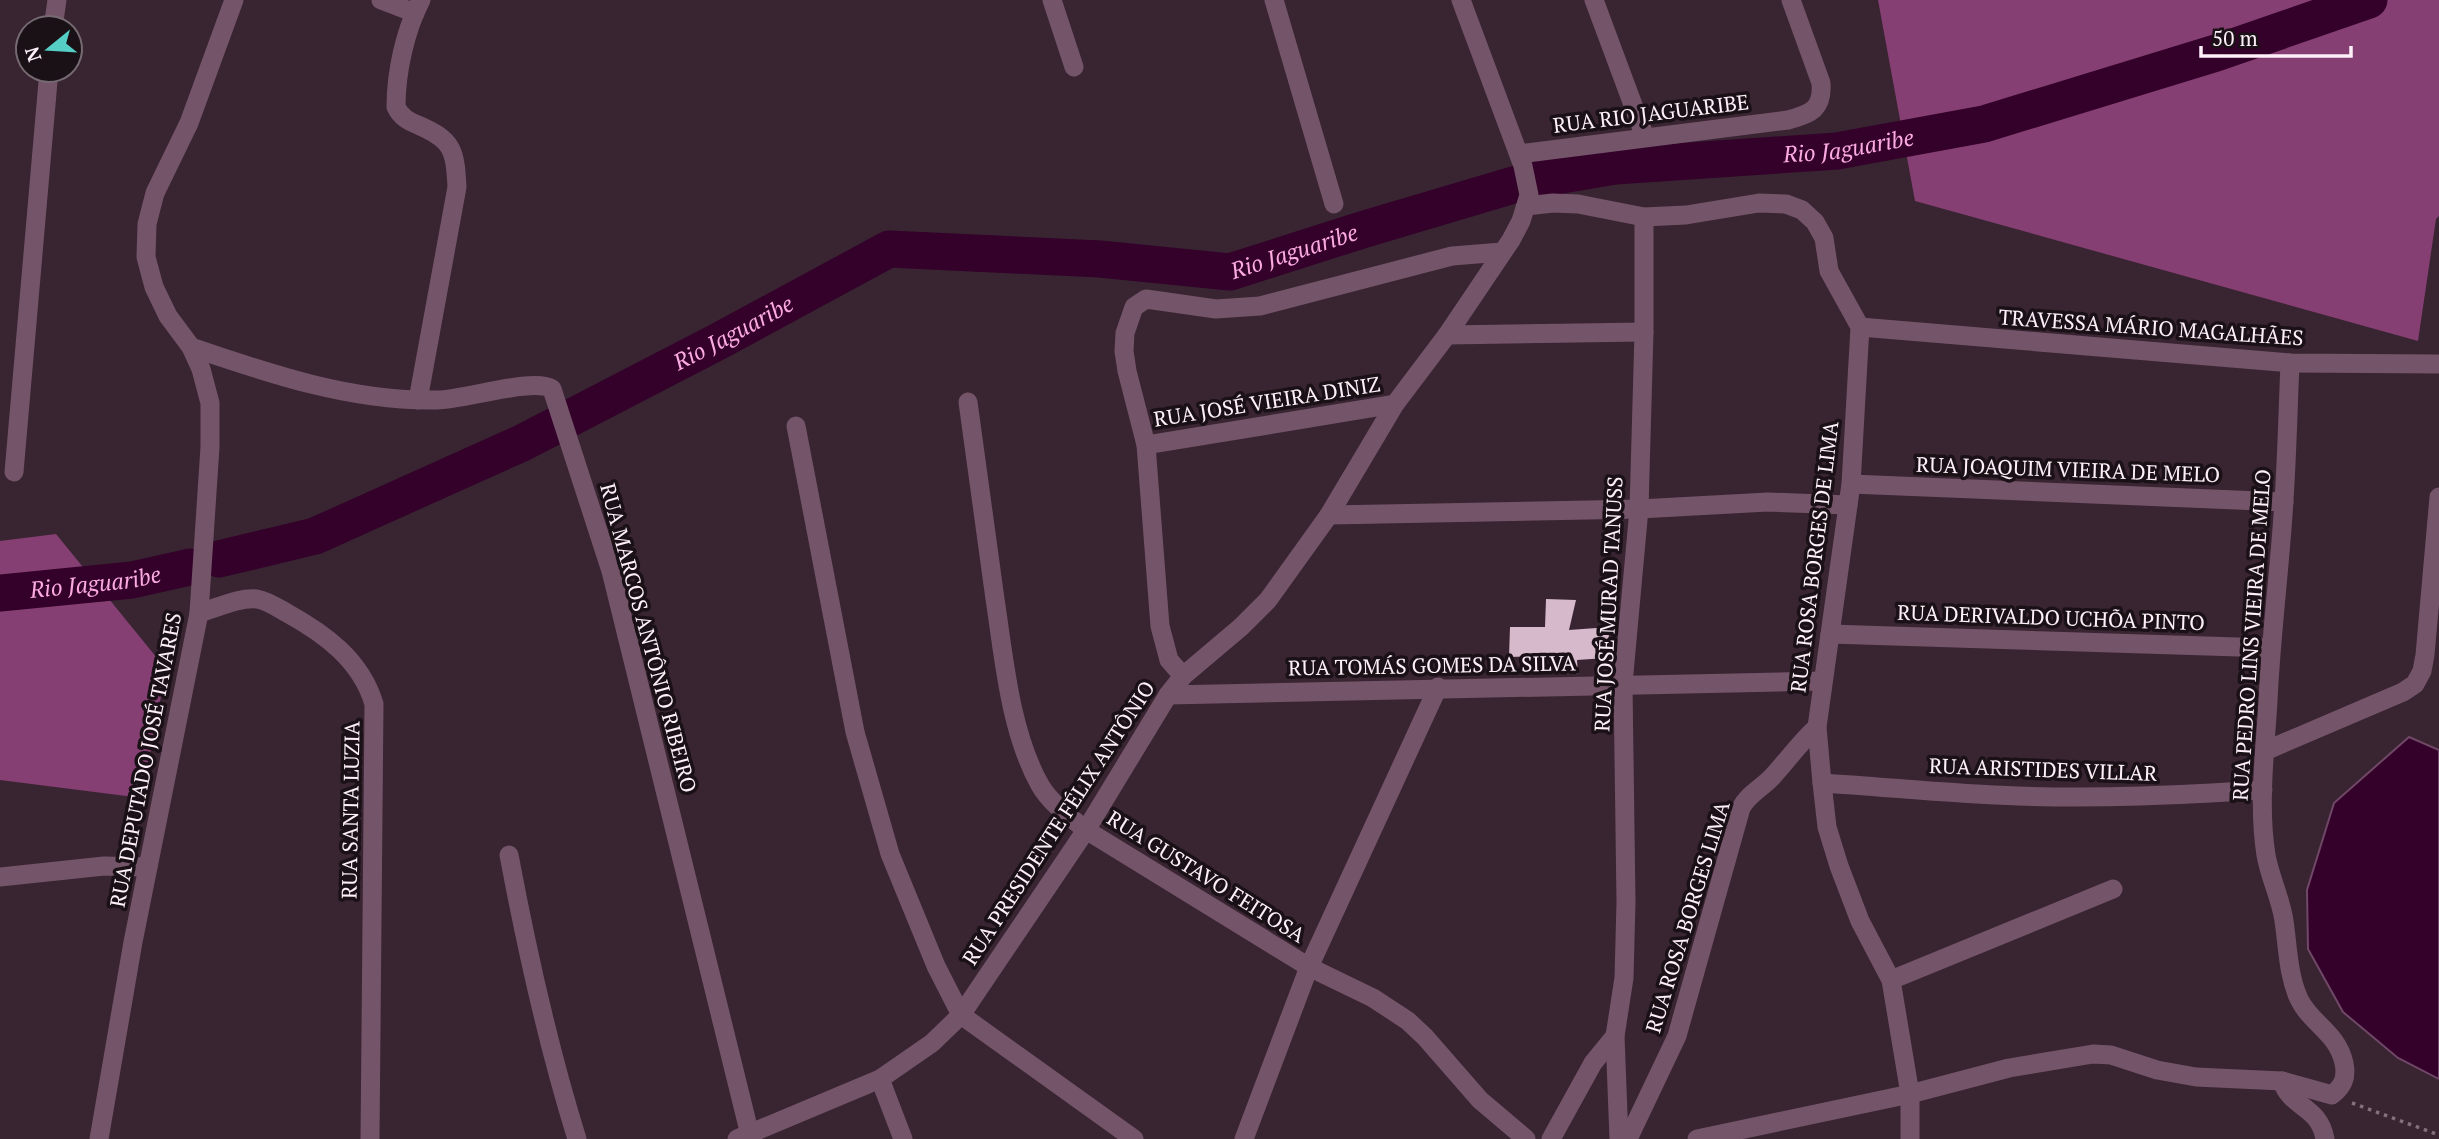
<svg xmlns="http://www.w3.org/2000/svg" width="2439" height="1139" font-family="'PT Serif',serif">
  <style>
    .forest { fill: #863f73 }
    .water { fill: #330129; stroke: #704867; stroke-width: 2 }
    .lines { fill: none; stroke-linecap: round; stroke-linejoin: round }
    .river { stroke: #330129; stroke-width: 37 }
    .building { fill: #d6bacc }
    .path { stroke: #82707c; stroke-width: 3.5; stroke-dasharray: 3.5 5; stroke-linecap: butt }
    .minor { stroke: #745469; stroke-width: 19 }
    .labels { text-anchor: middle; stroke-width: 7; stroke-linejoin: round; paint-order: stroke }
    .street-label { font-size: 21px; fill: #feeff9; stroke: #1a1117 }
    .water-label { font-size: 23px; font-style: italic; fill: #fcaae2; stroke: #1a1117 }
  </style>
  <rect width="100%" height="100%" fill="#392432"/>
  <g class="forest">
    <path d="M1878 0H2439V216L2436 219 2418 341 1915 201Z"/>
    <path d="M56 534 166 669 142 798 0 780V541Z"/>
  </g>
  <path class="water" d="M2409 737 2439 750V1079L2398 1058 2343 1012 2308 949 2307 890 2334 803Z"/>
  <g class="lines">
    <g class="river">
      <path id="s1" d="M219 559 315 536 522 443 719 341 889 249 1100 259 1230 272 1365 229 1527 181 1615 166 1837 151 1984 124 2216 53 2369 0"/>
      <path id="s2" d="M0 593 132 580 190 567"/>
    </g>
  </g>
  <path class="building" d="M1546 599 1576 600 1569 630 1610 627 1606 658 1577 660 1578 674H1554L1551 656 1509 657 1510 627H1545Z"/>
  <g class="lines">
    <path class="path" d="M2352 1103 2439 1135"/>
    <g class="minor">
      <path d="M381 0 415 13"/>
      <path d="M1052 0 1074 67"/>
      <path d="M1274 0 1334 204"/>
      <path d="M1594 0 1645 137"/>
      <path d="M53 28 57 0"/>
      <path d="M1519 154 1788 120C1811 114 1823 109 1821 83L1791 0"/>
      <path d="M1526 206 1553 203 1578 204 1644 217 1686 215 1759 203 1786 204 1802 210 1815 222 1824 238 1829 271 1860 327 1851 484 1817 727 1822 783 1827 827 1839 866 1860 921 1891 980"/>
      <path d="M1860 327 2290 363 2439 364"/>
      <path d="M1447 335 1644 332"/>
      <path d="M191 347C270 374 353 402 437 400 464 400 534 377 552 389L611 571 751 1139"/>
      <path d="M418 400 457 187C455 150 453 140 418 125 408 121 401 117 396 107 396 72 405 31 421 0"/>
      <path d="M968 402C977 467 986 533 995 599 1004 658 1010 732 1040 785 1050 803 1070 817 1086 830L1309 967 1373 998 1408 1021 1425 1037 1480 1100 1526 1139"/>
      <path d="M796 426 855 732 890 854 936 966 961 1015 1134 1139"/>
      <path d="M1146 445 1395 404"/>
      <path d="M14 472 49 70"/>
      <path d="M1851 484 2284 502"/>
      <path d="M1329 515 1639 509 1768 502 1848 505"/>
      <path d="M199 613C217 608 239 597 257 599 268 601 278 608 287 613 325 634 361 660 374 704L370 1139"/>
      <path d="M1830 634 2270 648"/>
      <path d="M1183 676 1169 660 1160 626 1146 445 1127 371 1124 351 1125 333 1134 307 1146 299 1216 309 1260 306 1452 256 1502 252"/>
      <path d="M1168 695 1823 681"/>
      <path d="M2265 751 2403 692 2415 684 2422 671 2425 655 2439 497"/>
      <path d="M1822 783C1887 787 1953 794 2018 796 2100 799 2181 795 2263 790"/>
      <path d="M509 855C527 951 548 1046 577 1139"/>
      <path d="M0 877 104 866 148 867"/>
      <path d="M880 1079 903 1139"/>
      <path d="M2282 1081C2291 1109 2319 1105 2325 1139"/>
      <path d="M99 1139 133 942 199 613 210 447V403L201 369 191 347 168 316 154 287 146 257 147 224 155 193 189 123 234 0"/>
      <path d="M737 1139 880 1079 932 1043 961 1015 1086 830 1168 695 1183 676 1241 627 1268 600 1329 515 1395 404 1447 335 1511 240 1521 221 1529 195 1523 166 1461 0"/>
      <path d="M1244 1139 1309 967 1438 687"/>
      <path d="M1551 1139 1593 1063 1615 1036"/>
      <path d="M1619 1139 1615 1036 1624 978 1626 902 1623 684 1639 509 1644 332V217"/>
      <path d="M1628 1139 1677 1036 1741 808C1748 794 1762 788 1772 777 1788 760 1800 742 1817 727"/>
      <path d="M1697 1139 1910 1094 2009 1068 2093 1054 2111 1055 2157 1070 2196 1077 2282 1081 2332 1095C2343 1086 2347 1078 2344 1063 2337 1032 2311 1024 2299 999 2288 975 2288 948 2284 921 2281 899 2270 878 2266 855 2258 805 2265 752 2268 701 2271 634 2280 568 2284 500 2287 455 2288 409 2290 363"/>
      <path d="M1910 1139V1094L1891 980 2113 889"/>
    </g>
  </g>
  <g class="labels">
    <g class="street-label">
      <text transform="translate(1651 114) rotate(-7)" y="7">RUA RIO JAGUARIBE</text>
      <text transform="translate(2151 328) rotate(4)" y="7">TRAVESSA MÁRIO MAGALHÃES</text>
      <text transform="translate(1267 402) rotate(-9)" y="7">RUA JOSÉ VIEIRA DINIZ</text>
      <text transform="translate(2068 470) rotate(2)" y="7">RUA JOAQUIM VIEIRA DE MELO</text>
      <text transform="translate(1815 557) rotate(-83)" y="7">RUA ROSA BORGES DE LIMA</text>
      <text transform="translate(1609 604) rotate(-87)" y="7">RUA JOSÉ MURAD TANUSS</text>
      <text transform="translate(2051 618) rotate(2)" y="7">RUA DERIVALDO UCHÕA PINTO</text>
      <text transform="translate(2252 635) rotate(-86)" y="7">RUA PEDRO LINS VIEIRA DE MELO</text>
      <text transform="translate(648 638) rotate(75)" y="7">RUA MARCOS ANTÔNIO RIBEIRO</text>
      <text transform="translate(1432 666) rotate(-1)" y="7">RUA TOMÁS GOMES DA SILVA</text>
      <text transform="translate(146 760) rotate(-79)" y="7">RUA DEPUTADO JOSÉ TAVARES</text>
      <text transform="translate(2043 770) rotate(2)" y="7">RUA ARISTIDES VILLAR</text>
      <text transform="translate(351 810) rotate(-89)" y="7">RUA SANTA LUZIA</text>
      <text transform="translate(1059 823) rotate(-57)" y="7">RUA PRESIDENTE FÉLIX ANTÔNIO</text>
      <text transform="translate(1206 877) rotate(32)" y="7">RUA GUSTAVO FEITOSA</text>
      <text transform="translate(1688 917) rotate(-73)" y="7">RUA ROSA BORGES LIMA</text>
    </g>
    <g class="water-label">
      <text dy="8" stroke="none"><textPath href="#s1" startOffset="1717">Rio Jaguaribe</textPath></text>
      <text dy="8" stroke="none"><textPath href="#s1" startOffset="1150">Rio Jaguaribe</textPath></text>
      <text dy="8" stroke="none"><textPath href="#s1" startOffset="564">Rio Jaguaribe</textPath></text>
      <text dy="8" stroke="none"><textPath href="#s2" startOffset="96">Rio Jaguaribe</textPath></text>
    </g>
  </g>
  <g transform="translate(49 49) rotate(252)"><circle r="33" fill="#1a1117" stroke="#756a71" stroke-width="2"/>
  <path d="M0-5L12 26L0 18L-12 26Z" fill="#55cec5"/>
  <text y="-10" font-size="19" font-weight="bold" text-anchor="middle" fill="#feeff9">N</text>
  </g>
  <path d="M2201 46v10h150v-10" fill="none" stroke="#feeff9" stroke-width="3.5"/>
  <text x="2212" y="46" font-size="21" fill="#feeff9" stroke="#1a1117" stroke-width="5" paint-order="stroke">50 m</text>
</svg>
